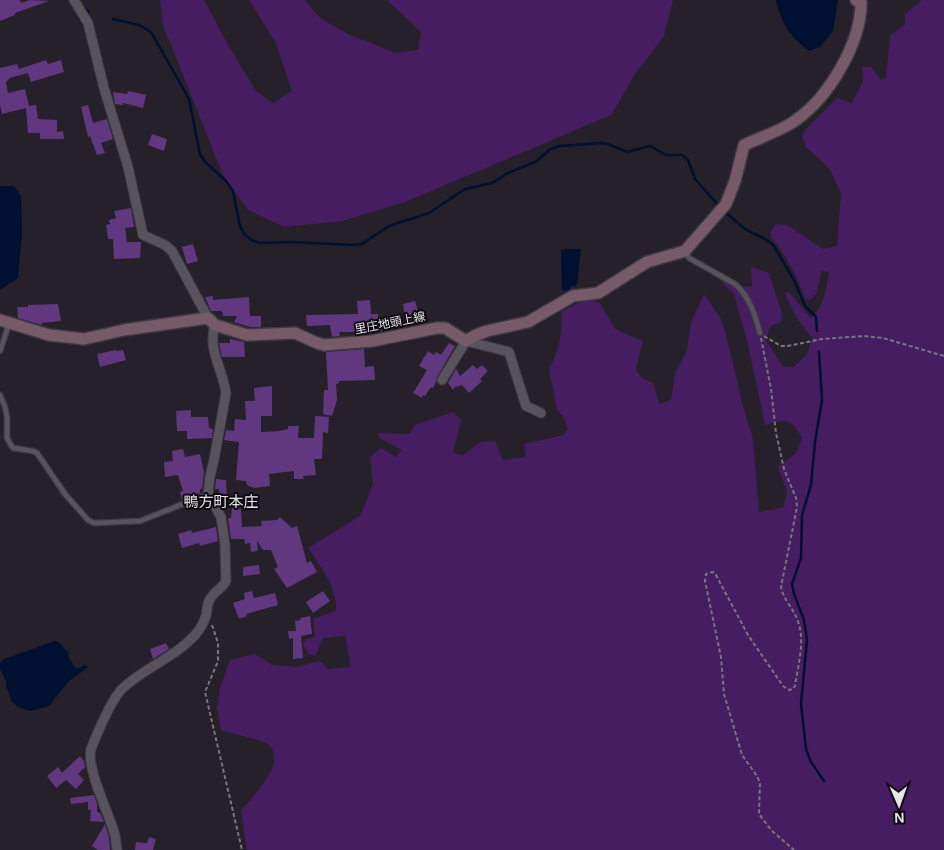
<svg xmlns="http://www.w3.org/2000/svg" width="944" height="850" font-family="Helvetica,'Noto Sans JP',sans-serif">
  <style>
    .green { fill: #471d62 }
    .water { fill: #001031 }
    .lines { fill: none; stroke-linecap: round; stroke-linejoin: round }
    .stream { stroke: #001031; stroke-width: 2.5 }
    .building { fill: #61377f }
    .service-casing { stroke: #3e3a42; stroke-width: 7 }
    .minor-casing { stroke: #3e3a42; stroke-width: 11 }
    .secondary-casing { stroke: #3e3a42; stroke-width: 14 }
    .path { stroke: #7a767e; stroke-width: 2; stroke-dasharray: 4 2.5; stroke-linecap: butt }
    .service { stroke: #58525d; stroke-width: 4.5 }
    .minor { stroke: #58525d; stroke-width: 9 }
    .secondary { stroke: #765a68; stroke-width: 11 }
    .labels { text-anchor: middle; stroke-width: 4; stroke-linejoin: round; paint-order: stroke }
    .street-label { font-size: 12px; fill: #e7e4ea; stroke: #0d0b0f }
    .quarter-label { font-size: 15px; fill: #e7e4ea; stroke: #0d0b0f }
  </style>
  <rect width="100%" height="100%" fill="#252029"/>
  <g class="green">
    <path d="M160 0H204L228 45 256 91 273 103 292 91 276 43 249 0H305L320 18 350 35 396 53 418 50 421 32 387 0H673L664 36 635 74 611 115 405 202 342 221 284 227 248 210 223 175 163 25Z"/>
    <path d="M922 0H944V850H247L241 811C252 797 288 763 269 745 263 740 230 733 221 730L217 708 220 688 230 660 255 654 272 665 298 667 317 661 321 662 328 669 351 667 345 636 323 638 315 656 309 654 303 645 306 639 315 637 313 619 336 611C338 588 320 566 308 548L360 516 373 484 370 457 381 448 396 457 402 450 379 438V433L409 434 415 425 453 412 461 420 453 453 463 455 480 442 495 441 503 460 526 457 524 444 563 435 568 429 563 416 557 410 549 369C559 352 563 331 561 311L587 300 600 303 616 330 643 341 636 370 642 378 653 383 659 404 671 400 675 373 687 351 691 322 704 294 721 319 726 334 742 403 753 439 759 512 784 507 787 492 778 467 796 453 802 438C791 418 786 419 765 425L748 345 734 294 722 283 729 278 743 287 752 286 751 267 769 273 782 313 781 322 770 326 766 340 783 367H794L807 354 812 338 796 317 785 293 788 291 811 318C824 306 826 290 829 273L822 270 816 294 809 301C802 295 801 287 797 279 790 265 782 249 771 237V231L776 224 787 225 823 249 837 246 841 194 830 169 806 147 802 137 805 130 837 98 852 103 863 81 862 67H871L881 80 886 78 890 35 905 25V14Z"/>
  </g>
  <g class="water">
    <path d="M776 0H838L833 31 820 47 809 51C790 36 781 24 776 0Z"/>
    <path d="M0 186H14L21 196 22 233 18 278 0 290Z"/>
    <path d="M564 249H581L577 285 571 286 570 290 562 291 561 251Z"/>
    <path d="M55 641 60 643 67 652 69 651 68 656 76 669 85 665 88 667 68 682 49 706 30 711 18 707 12 702 6 686V681L0 669V663L4 659Z"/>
  </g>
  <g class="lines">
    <g class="stream">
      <path d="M81 5 89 12"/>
      <path d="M113 19 139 25 151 32 189 99 200 154 205 162 226 181 233 191 240 226 245 235 253 241 260 243 292 242 353 245 362 244 389 226 429 213 465 189 492 183 508 173 537 161 549 150 560 146 601 143 608 144 627 152 650 146 666 155H682L688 160 695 179 719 206"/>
      <path d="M724 211 745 229 767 240 774 246 795 282 805 306 816 317 817 331"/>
      <path d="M819 352 822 400 815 442 811 485 802 515 801 558 792 584 794 594 804 620 807 640 801 704 806 749 811 762 824 781"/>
    </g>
  </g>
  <g class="building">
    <path d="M0 0H20L21 3 30 0 49 1 15 13V15L0 21Z"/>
    <path d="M46 60 48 64 61 60 64 72 31 82 28 73 10 78 6 82 8 93 25 89 29 106 36 105 38 119 57 120V132L63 131 64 139H40V133H28L26 108 2 114 0 105V68L17 64 19 69Z"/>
    <path d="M128 91 146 95 143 108 123 103V105L115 104 113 92 127 94Z"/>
    <path d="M88 105 93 123 107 119 113 139 101 143 105 153 97 155 90 136 88 137 81 107Z"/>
    <path d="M152 134 167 139 164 151 148 145Z"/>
    <path d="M131 208 134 227 125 228 127 242H141L140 258 114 259 113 239H108L106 225 110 224 109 220 116 218 114 211Z"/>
    <path d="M193 244 198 261 187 264 182 247Z"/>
    <path d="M213 296V300L249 297 250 316H261V327H250L234 322 237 316H223L222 311H211L205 297Z"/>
    <path d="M370 300 371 314H378V321L381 320 382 331 354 335V332H339L340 336 332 337 330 325 307 326 306 315 358 314 357 301Z"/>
    <path d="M415 301 419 315H421L422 323 406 326 403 304Z"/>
    <path d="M58 304 61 321 42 323V325L18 318 17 307H28V305Z"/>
    <path d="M230 339 244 342 245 357H222L219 343H230Z"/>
    <path d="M449 343 455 346 437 377 436 382 433 388 431 387 425 396 423 395 422 398 413 393 427 370 419 366 428 351 434 355 436 352 441 355Z"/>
    <path d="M364 349 365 367 374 366 375 380 339 381V383L336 384 337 400 332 416 323 414 324 390H328L326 352Z"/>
    <path d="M116 350V351L123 350 126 360 100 367 97 354Z"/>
    <path d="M473 365 477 369 482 365 488 371 480 379 482 381 469 393 462 385 455 387 453 390 448 383 456 369 460 376Z"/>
    <path d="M272 386V416H261V432L279 431 288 429V426H299L298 438H314L315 416 329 417 328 433 323 432 322 459H314L316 475 303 476 304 479H294V471L269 474 270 486 254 488 247 485 246 481 236 480 239 442 224 440 226 430 234 431 235 419 246 420 245 401H255L254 388Z"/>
    <path d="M191 410V417H208L209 428 213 429 212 438 187 439V431H177L176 411Z"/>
    <path d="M183 449 185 457 200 454 204 472 202 489H200V493L182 500 180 492 183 491 178 475 165 477 164 462 173 461 172 451Z"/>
    <path d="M216 479 226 480 227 502H220L219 489H215Z"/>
    <path d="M232 508 241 509 242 527 262 526 261 521 277 520 280 517 292 528 297 526 307 563 311 561 317 572 287 588 274 569 278 567 271 550H263L257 541 258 551 251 552 250 543 245 544 244 539H231L228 518H231Z"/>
    <path d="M216 527 218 541 200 546 199 543 182 548 178 534 191 530 192 533Z"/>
    <path d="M259 565 260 574 243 576V567Z"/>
    <path d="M252 591 254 598 275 593 278 605 246 614 247 616 239 619 233 603 245 599 244 593Z"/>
    <path d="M323 591 330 601 313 613 306 602Z"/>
    <path d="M310 616 312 634 301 636 303 658 293 659V638L289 639 288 631H296L295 621 301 620 300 618Z"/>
    <path d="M166 643 169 649 153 659 150 649Z"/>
    <path d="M80 756 84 761 85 767 78 774 84 780 76 789 66 780 56 788 47 776 58 767 62 773Z"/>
    <path d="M94 795 97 804V812L100 813 104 822 90 821 91 810H88V802L71 804 70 798Z"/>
    <path d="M105 824 109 837 110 850H98L92 846Z"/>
    <path d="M149 837 156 839 153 850H135L136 842 147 843Z"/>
  </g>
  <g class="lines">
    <defs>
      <g id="service">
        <path d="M686 252 689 258 735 284C750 297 755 315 760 333"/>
        <path d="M0 351 9 324"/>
        <path d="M0 395 5 407 7 417V438L11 445 13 448 33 451 37 453 65 494 88 520 94 523 140 521 208 494"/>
      </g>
      <g id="minor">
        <path d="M74 0 88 23 104 88 128 167 143 235 165 245 172 251 208 318"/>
        <path d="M442 380 466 341 509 352 526 406 541 413"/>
        <path d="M117 850C116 845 116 839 115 835 109 813 86 769 91 749 97 734 112 698 123 688 143 669 169 660 189 641 196 635 203 625 206 616 207 611 207 605 209 601 213 592 222 589 226 581L225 544 221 517 208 494 210 476 214 460 226 393C223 369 207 350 215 325"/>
      </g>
      <path id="secondary" d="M0 320 49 335 84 339 124 330 208 318 215 325 247 335 295 333 317 343 324 345 372 341 437 328H445L466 341 476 335 487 331 528 322 573 296 598 293 647 262 685 251 726 204 735 181 744 145C759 138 783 130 796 120 829 97 861 43 861 3L856 0"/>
    </defs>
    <use href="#service" class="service-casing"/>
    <use href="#minor" class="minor-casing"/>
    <use href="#secondary" class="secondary-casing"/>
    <g class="path">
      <path d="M764 336 781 346H788L822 339 864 336 883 338 944 356"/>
      <path d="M761 338 771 389 776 433 784 469 796 498 797 507 781 587C783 599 793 608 797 619 806 639 798 665 795 686L793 689 789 690 783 686 748 635 716 575 713 572 706 574 705 581 721 657 724 694 742 755 757 776 760 783 759 814 771 830 794 850"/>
      <path d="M212 625 218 643V661L205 692 242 850"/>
    </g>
    <use href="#service" class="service"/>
    <use href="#minor" class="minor"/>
    <use href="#secondary" class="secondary"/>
  </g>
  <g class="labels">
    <g class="street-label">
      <text transform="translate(390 323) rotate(-11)" y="4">里庄地頭上線</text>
    </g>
    <g class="quarter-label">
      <text x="221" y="507">鴨方町本庄</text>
    </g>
  </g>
  <g transform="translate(899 805) rotate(178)" stroke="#0d0b0f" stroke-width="4" paint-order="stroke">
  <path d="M0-4L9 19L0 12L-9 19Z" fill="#e7e4ea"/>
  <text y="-8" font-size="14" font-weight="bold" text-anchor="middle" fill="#e7e4ea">N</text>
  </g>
</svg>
